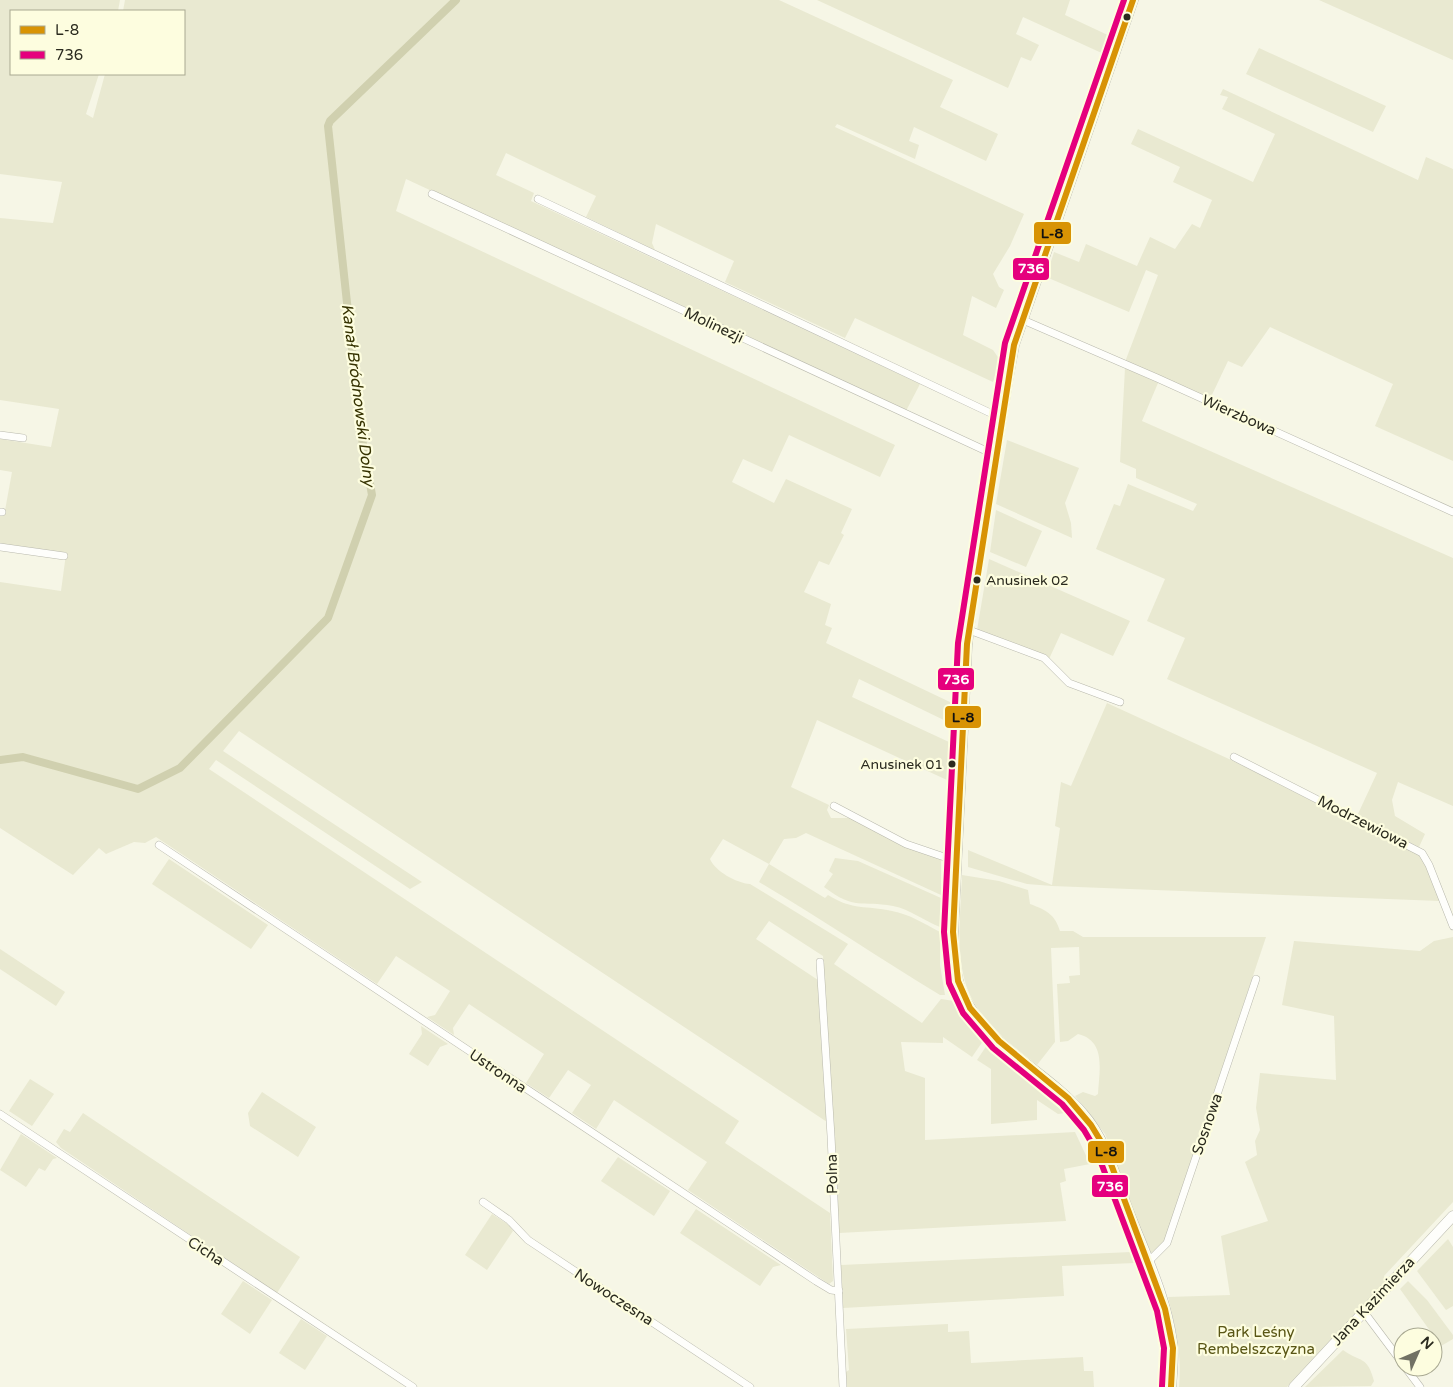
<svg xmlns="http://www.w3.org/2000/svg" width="1453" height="1387" font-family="'Varela Round',sans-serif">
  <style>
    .green { fill: #e9e9d1 }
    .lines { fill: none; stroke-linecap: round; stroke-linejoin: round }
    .canal { stroke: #d0d0af; stroke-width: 8 }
    .minor-casing { stroke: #b9b9ad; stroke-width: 8 }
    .secondary-casing { stroke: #b9b9ad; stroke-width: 11 }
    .minor { stroke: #fefefb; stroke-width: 7 }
    .secondary { stroke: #fefefb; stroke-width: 10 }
    .bus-1-casing { stroke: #fdfddf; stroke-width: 10 }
    .bus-2-casing { stroke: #fdfddf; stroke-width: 10 }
    .bus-1 { stroke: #d89304; stroke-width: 6 }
    .bus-2 { stroke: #e5007d; stroke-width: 6 }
    .bus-dot { fill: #2a2a1e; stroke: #fdfddf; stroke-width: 2 }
    .labels { text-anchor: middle; stroke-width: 4.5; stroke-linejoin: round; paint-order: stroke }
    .bus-label { font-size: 14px; fill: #2a2a1e; stroke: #fdfddf; text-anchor: start }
    .street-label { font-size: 15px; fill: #2a2a1e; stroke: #fdfddf }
    .park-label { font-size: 15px; fill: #595615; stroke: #fdfddf }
    .water-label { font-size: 16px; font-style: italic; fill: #353200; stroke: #fdfddf }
    .line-badge { stroke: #fdfddf; stroke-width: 2 }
    .badge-label { font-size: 14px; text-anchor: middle; font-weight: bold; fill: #fff }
    .pale-badge-label { font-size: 14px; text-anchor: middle; font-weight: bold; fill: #111 }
  </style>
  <rect width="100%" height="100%" fill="#f6f6e6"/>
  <g class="green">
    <path d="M0 0H120L118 11H11V74H99L86 114 93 118 105 74H184V11H123L125 0H779L953 80 940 107 998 134 986 161 914 127 909 141 919 145 915 159 837 124 835 127 1024 214 1010 246 993 274 999 287 1004 290 996 308 972 296 963 335 993 350 1000 360 993 382 855 318 845 338 725 282 734 261 656 224 652 243 655 250 586 217 596 196 506 153 496 175 534 193 531 201 920 384 906 411 406 179 396 211 895 445 880 477 789 435 772 472 743 459 732 482 774 503 786 479 852 509 841 533 844 535 829 565 819 561 804 592 831 604 825 625 832 628 826 643 952 703 950 723 859 679 852 697 949 742 947 780 817 720 791 787 829 805 827 810 831 818H851L941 859V895L806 833 796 838 784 839 769 864 825 898 828 895C854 911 865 905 892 911 909 914 925 924 940 932V965L945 995H940C879 958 820 918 759 882L769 864 723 839 710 859C715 871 736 883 750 884L848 944 834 964 922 1023 941 999 954 1001 983 1041 972 1057 943 1037V1043L901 1042 905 1071 925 1078V1140L1075 1132 1090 1164 1064 1169 1066 1181 1060 1183 1066 1221 839 1233 823 956 769 921 756 939 818 980 830 1124 239 731 223 751 422 882 410 889 216 760 209 769 739 1121 725 1143 830 1213 833 1281 829 1284 688 1190 707 1162 614 1100 596 1129 572 1113 591 1085 568 1070 549 1098 526 1083 544 1054 469 1004 453 1028 454 1035 427 1017 435 1015 450 991 396 956 377 984 156 837 145 843 134 842 106 854 99 848 73 875 0 828V582L61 591 66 554 0 544V515L4 516 12 472 0 470V439L51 447 59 409 0 400V218L53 223 62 182 0 174Z"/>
    <path d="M817 0H1070L1065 15 1112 37 1106 55 1023 17 1016 34 1039 45 1031 61 1021 57 1008 88Z"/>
    <path d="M1319 0H1453V60Z"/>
    <path d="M1259 48 1386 106 1373 132 1246 74Z"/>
    <path d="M1223 89 1418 180 1426 157 1453 169V461L1375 426 1393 384 1270 327 1242 367 1228 361 1210 399 1125 362 1158 275 1146 270 1129 312 1046 277 1054 252 1079 262 1086 244 1137 266 1150 237 1175 249 1192 224 1200 228 1212 200 1173 182 1180 167 1131 144 1138 129 1253 182 1275 134 1222 109 1228 97 1220 95Z"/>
    <path d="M1125 368 1158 383 1142 421 1453 558V806L1398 782 1392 800 1395 816 1425 834 1419 847 1357 816 1377 773 1167 679 1185 638 1147 621 1165 579 1096 549 1114 504 1120 506 1128 484 1193 511 1197 504 1136 478V469L1120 462Z"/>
    <path d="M1007 440 1079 468 1065 503 1071 523 1072 538 996 504Z"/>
    <path d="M996 510 1042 531 1026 567 990 552Z"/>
    <path d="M989 559 1130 621 1113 656 1061 633 1049 659 977 630Z"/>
    <path d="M1107 703 1229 759 1423 857 1440 901 1052 886 1027 884 968 867V850L1052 885 1060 828 1055 826 1061 782 1071 786Z"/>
    <path d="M835 858 858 861 941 898 940 927C924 921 910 909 893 906 860 900 856 911 824 887L833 874 829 871Z"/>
    <path d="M169 859 268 925 251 949 152 884Z"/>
    <path d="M962 875 999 881 1028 890 1030 904C1046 910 1055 914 1060 931H1073L1083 937H1266L1164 1242 1150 1254 1105 1134 1075 1096 1083 1092 1095 1096 1098 1094C1099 1072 1107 1041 1078 1034L1068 1041 1060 1042 1057 984 1070 983 1069 976 1080 975 1079 947 1051 948 1055 1042 1037 1065C1012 1045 982 1023 969 993 954 957 961 912 962 875Z"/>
    <path d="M1453 937V1202L1384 1276 1386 1282 1287 1387H1179C1182 1353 1176 1330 1168 1297L1230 1295 1221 1236 1268 1221 1245 1162 1257 1155 1255 1141 1260 1130 1256 1108 1260 1073 1336 1080 1334 1016 1282 1005 1294 941 1420 951 1434 941Z"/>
    <path d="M0 949 65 992 56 1006 0 969Z"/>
    <path d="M421 1026 448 1044 440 1047 428 1066 409 1054 422 1034Z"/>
    <path d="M987 1045 1065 1113 1058 1114 1037 1100V1120L991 1124V1069L977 1060Z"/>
    <path d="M30 1079 54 1094 32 1126 9 1111Z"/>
    <path d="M262 1092 316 1127 298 1157 250 1126 248 1113Z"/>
    <path d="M83 1113 300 1257 277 1293 61 1148 56 1142 64 1129 70 1132Z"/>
    <path d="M21 1134 57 1158 53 1159 45 1171 39 1168 26 1187 0 1170Z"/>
    <path d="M618 1157 670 1191 654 1216 601 1181Z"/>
    <path d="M696 1209 781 1265 773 1267 760 1286 680 1233Z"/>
    <path d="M492 1214 509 1225 513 1231 487 1270 465 1255Z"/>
    <path d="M1448 1239 1453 1247V1306L1446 1310 1417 1271Z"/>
    <path d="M1131 1252 1135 1263 1062 1266 1064 1296 843 1308 841 1265Z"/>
    <path d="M243 1281 272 1300 250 1334 221 1314Z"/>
    <path d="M1408 1281 1427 1300 1453 1335V1339L1441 1346 1400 1289Z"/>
    <path d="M301 1319 327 1336 305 1370 279 1353Z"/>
    <path d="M948 1324V1332L969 1331 971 1363 1083 1357 1084 1371H1093L1094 1387H847L846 1372 849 1370 846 1329Z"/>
    <path d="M1343 1350C1361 1363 1367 1355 1374 1381L1371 1386 1305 1387Z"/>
  </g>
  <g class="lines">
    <path class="canal" d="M0 760 23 757 138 789 180 768 328 618 372 495 361 433 328 126 330 121 456 0"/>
    <defs>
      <g id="minor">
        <path d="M432 194 995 455"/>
        <path d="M538 199 1001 418"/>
        <path d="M1023 320 1157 378 1453 512"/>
        <path d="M0 435 23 438"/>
        <path d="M0 512H2"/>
        <path d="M0 547 64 556"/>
        <path d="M969 630 1044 658 1069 683 1120 702"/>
        <path d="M1234 757 1422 853 1429 865 1453 926"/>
        <path d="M834 806 906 844 956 861"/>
        <path d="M159 845 816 1281 831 1290 839 1291"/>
        <path d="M820 962 831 1136 843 1387"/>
        <path d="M0 1114 413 1387"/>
        <path d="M483 1202 509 1220 528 1240 750 1387"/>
        <path d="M1148 1262 1167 1243 1256 979"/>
        <path d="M1364 1312 1403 1364"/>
        <path d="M1405 1367 1420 1387"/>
      </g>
      <g id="secondary">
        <path d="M1133 0 1014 345 1008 378 973 595 967 644 953 932C954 950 954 971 960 988 983 1046 1045 1069 1083 1114 1107 1141 1116 1180 1129 1213 1145 1254 1166 1297 1172 1342 1174 1357 1172 1372 1171 1387"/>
        <path d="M1294 1387 1453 1216"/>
      </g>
    </defs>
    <use href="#minor" class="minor-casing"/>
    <use href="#secondary" class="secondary-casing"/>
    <use href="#minor" class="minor"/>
    <use href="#secondary" class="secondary"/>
    <defs>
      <path id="bus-1" d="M1133 0 1014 345 967 644 953 932 958 981 970 1008 999 1041 1068 1098 1091 1125 1105 1148 1165 1309 1173 1348 1171 1387"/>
      <path id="bus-2" d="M1124 0 1005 343 958 643 944 932 949 983 963 1013 993 1048 1062 1104 1084 1130 1097 1152 1157 1311 1164 1348 1162 1386"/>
    </defs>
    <use href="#bus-1" class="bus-1-casing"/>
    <use href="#bus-2" class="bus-2-casing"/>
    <use href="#bus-1" class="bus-1"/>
    <use href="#bus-2" class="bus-2"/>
  </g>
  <g class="bus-dot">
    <circle cx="1127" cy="17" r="4.5"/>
    <circle cx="977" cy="580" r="4.5"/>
    <circle cx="952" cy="764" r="4.5"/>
  </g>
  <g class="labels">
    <g class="bus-label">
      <text x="986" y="585">Anusinek 02</text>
      <text x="943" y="769" text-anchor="end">Anusinek 01</text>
    </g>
    <g class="street-label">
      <text transform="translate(714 325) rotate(25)" y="5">Molinezji</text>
      <text transform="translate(1239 415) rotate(24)" y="5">Wierzbowa</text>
      <text transform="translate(1363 822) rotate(27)" y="5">Modrzewiowa</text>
      <text transform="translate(498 1071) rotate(34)" y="5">Ustronna</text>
      <text transform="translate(1207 1124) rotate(-71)" y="5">Sosnowa</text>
      <text transform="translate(832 1174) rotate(-91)" y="5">Polna</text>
      <text transform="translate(206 1251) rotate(33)" y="5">Cicha</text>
      <text transform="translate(614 1297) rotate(33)" y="5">Nowoczesna</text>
      <text transform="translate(1373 1301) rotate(-47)" y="5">Jana Kazimierza</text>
    </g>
    <g class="park-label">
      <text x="1256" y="1337">Park Leśny<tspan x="1256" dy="17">Rembelszczyzna</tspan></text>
    </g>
    <g class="water-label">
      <text transform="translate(359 395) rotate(83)" y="6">Kanał Bródnowski Dolny</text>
    </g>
  </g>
  <g class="line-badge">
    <rect x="1033" y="221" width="39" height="24" rx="5" fill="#d89304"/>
    <rect x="1012" y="257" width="38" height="24" rx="5" fill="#e5007d"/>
    <rect x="937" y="667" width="38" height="24" rx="5" fill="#e5007d"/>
    <rect x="944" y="705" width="38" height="24" rx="5" fill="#d89304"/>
    <rect x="1087" y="1140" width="38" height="24" rx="5" fill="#d89304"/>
    <rect x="1091" y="1174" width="38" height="24" rx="5" fill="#e5007d"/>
  </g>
  <g class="badge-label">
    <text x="1031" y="273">736</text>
    <text x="956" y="684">736</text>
    <text x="1110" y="1191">736</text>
  </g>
  <g class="pale-badge-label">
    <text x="1052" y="238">L-8</text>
    <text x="963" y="722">L-8</text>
    <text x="1106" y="1156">L-8</text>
  </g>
  <rect x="10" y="10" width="175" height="65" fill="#fdfddf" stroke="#a9a992"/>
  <rect x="20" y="26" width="25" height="8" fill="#d89304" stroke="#a9a992"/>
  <text x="55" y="35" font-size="15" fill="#2a2a1e">L-8</text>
  <rect x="20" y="51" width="25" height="8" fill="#e5007d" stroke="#a9a992"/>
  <text x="55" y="60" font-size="15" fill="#2a2a1e">736</text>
  <g transform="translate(1418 1352) rotate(45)"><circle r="24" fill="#fdfddf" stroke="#a9a992"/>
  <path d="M0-4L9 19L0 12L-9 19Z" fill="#717164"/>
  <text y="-8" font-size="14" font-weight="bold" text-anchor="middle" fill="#2a2a1e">N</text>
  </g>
</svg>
